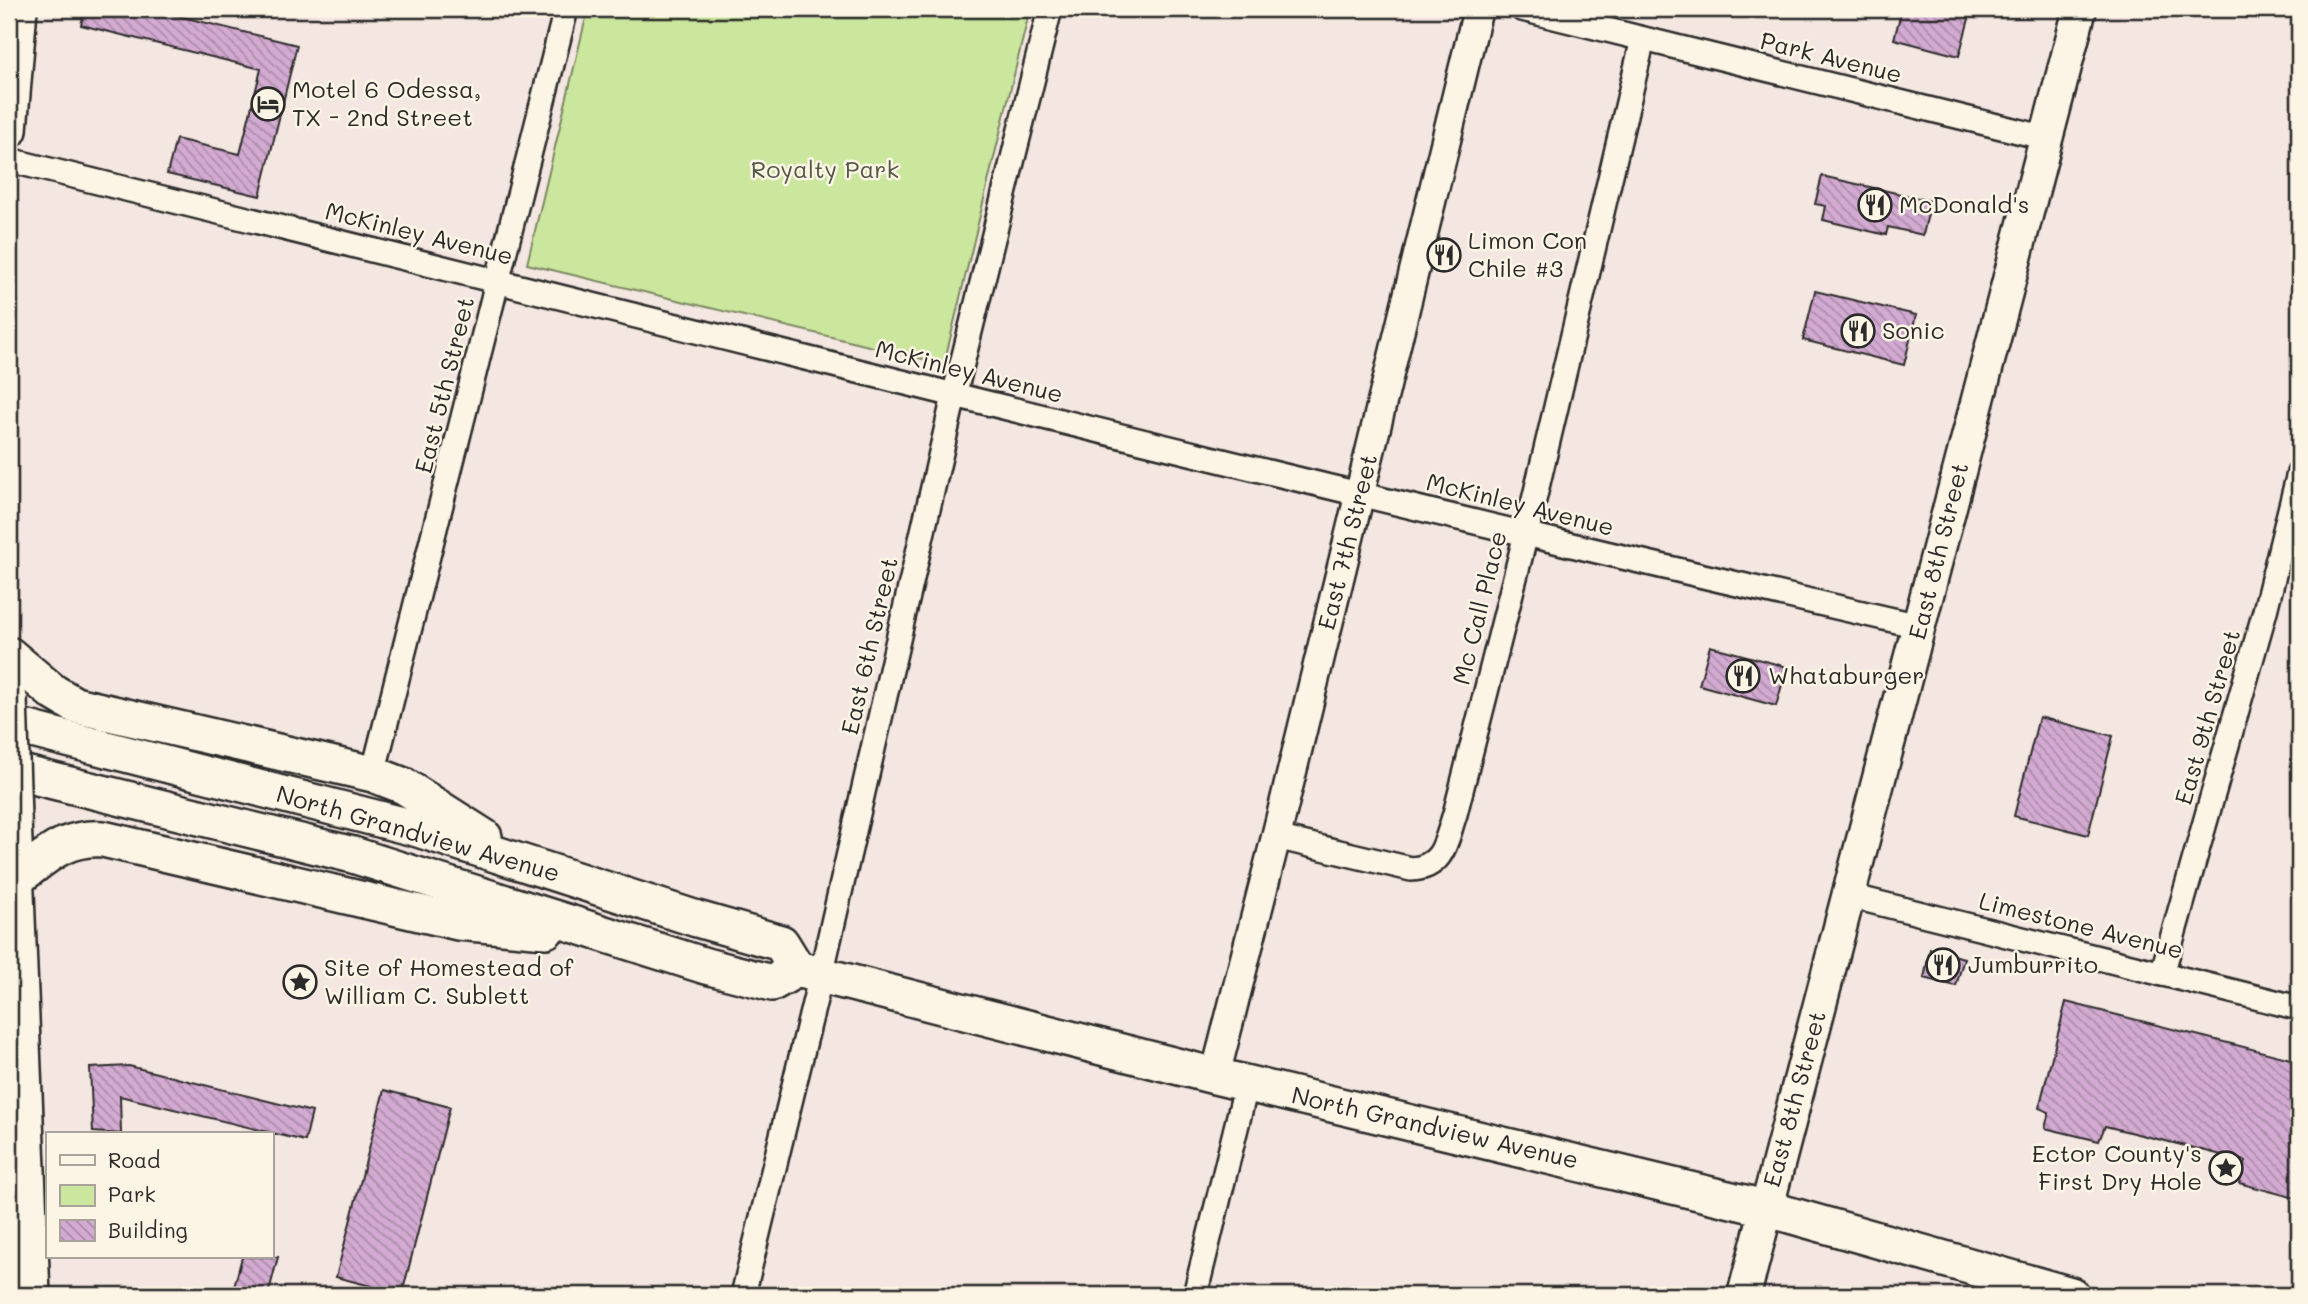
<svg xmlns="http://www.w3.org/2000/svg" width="2308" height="1304" font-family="Mali,sans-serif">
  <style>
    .park { fill: #cbe69d; stroke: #7b8864; stroke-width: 2 }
    .building { fill: url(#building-back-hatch); stroke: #2b2b2b; stroke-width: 2 }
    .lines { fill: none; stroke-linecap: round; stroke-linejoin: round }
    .minor-casing { stroke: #2b2b2b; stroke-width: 28 }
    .tertiary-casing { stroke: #2b2b2b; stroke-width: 33 }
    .secondary-casing { stroke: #2b2b2b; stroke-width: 37 }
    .primary-casing { stroke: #2b2b2b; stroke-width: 40 }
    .minor { stroke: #fcf5e5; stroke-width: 23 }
    .tertiary { stroke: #fcf5e5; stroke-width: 28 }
    .secondary { stroke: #fcf5e5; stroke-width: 32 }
    .primary { stroke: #fcf5e5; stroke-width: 35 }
    .primary-bridge-casing { stroke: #2b2b2b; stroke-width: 40; stroke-linecap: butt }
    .primary-bridge { stroke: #fcf5e5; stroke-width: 35 }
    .labels { text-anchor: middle; stroke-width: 5; stroke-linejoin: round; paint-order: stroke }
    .street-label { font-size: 24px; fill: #2b2b2b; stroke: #fcf5e5 }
    .poi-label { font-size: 24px; fill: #2b2b2b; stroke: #fcf5e5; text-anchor: start }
    .park-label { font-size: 24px; fill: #535a48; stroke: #fcf5e5 }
  </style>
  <defs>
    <pattern id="building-back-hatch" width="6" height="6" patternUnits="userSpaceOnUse" patternTransform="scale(1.75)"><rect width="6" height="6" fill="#d3aad1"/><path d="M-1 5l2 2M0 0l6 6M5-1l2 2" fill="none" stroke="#ab8baa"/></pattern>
  </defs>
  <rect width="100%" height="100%" fill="#f4e6e1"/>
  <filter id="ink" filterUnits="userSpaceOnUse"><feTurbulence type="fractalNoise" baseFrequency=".0143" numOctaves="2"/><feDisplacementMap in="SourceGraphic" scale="14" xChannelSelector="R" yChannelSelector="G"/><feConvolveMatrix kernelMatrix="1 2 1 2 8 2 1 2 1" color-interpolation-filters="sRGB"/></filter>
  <g filter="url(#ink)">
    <path class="park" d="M588 9H1030L944 364 527 264Z"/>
    <g class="building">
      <path d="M85 9H150L297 45 260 196 167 174 176 139 240 154 261 69 81 25Z"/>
      <path d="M1902 9H1946L1970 15 1959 56 1894 39Z"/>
      <path d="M1822 176 1931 201 1923 235 1888 227 1886 235 1823 220 1826 206 1815 204Z"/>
      <path d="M1815 291 1916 315 1904 365 1803 340Z"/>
      <path d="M1710 646 1787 667 1776 706 1699 685Z"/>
      <path d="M2039 717 2113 736 2088 835 2014 816Z"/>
      <path d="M1930 949 1964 958 1956 986 1924 978Z"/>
      <path d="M2066 1002 2299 1061V1199L2239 1183 2246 1161 2105 1126 2099 1141 2045 1128 2049 1112 2039 1108Z"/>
      <path d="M129 1066 312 1112 305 1141 120 1096 121 1134 93 1132 90 1068Z"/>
      <path d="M384 1090 450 1107 402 1294 336 1277Z"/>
      <path d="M242 1257H278L268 1295H232Z"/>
    </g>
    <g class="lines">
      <defs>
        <g id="minor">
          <path d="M1522 9 2046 138"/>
          <path d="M9 160C645 317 1280 480 1919 626"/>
          <path d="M373 774 566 9"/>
          <path d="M1276 837 1411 869C1444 868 1446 840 1455 814L1526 534 1643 39"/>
          <path d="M1850 896 2299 1008"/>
          <path d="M2162 974 2265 611 2299 473"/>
          <path d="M743 1295 821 975 954 396 1050 9"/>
          <path d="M1195 1295 1247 1083"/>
        </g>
        <path id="tertiary" d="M1215 1076 1276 837 1478 9"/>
        <path id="secondary" d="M1744 1295 2080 9"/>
        <g id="primary">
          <path d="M9 130 19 9"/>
          <path d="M9 655 53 692 75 705 373 774 404 786 484 837"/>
          <path d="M9 724 418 829 697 919 781 943 797 969"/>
          <path d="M9 770 353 855 706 966 772 983 797 969 1215 1076 1765 1208 2071 1295"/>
          <path d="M13 817 32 1295"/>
          <path d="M16 879C47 856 62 837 103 839L458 922 546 930"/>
        </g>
      </defs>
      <use href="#minor" class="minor-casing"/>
      <use href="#tertiary" class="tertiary-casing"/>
      <use href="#secondary" class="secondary-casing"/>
      <use href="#primary" class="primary-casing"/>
      <use href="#minor" class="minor"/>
      <use href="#tertiary" class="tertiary"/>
      <use href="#secondary" class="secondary"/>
      <use href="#primary" class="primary"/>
      <defs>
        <path id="primary-bridge" d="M9 698 13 817"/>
      </defs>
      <use href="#primary-bridge" class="primary-bridge-casing"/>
      <use href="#primary-bridge" class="primary-bridge"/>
    </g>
  </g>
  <defs>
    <symbol id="hotel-ring" viewBox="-11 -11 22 22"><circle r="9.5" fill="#fcf5e5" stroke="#2b2b2b" stroke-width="1.5"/><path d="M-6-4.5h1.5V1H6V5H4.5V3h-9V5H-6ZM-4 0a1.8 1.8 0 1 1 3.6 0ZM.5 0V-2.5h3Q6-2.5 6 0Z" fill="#2b2b2b"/></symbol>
    <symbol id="restaurant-ring" viewBox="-11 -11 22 22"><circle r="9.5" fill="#fcf5e5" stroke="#2b2b2b" stroke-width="1.5"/><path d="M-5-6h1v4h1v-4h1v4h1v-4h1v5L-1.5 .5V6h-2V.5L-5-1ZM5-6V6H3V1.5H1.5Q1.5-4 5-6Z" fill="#2b2b2b"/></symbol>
    <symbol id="sight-ring" viewBox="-11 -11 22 22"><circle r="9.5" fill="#fcf5e5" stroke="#2b2b2b" stroke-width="1.5"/><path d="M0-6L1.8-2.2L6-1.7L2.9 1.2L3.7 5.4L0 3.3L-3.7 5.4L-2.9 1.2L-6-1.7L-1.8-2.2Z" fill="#2b2b2b"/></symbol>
  </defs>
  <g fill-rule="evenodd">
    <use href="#hotel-ring" x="249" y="85" width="38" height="38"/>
    <use href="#restaurant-ring" x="1856" y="186" width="38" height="38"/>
    <use href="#restaurant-ring" x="1425" y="236" width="38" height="38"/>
    <use href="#restaurant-ring" x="1839" y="312" width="38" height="38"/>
    <use href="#restaurant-ring" x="1724" y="657" width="38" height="38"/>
    <use href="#restaurant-ring" x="1924" y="946" width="38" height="38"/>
    <use href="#sight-ring" x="281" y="963" width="38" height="38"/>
    <use href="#sight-ring" x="2207" y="1149" width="38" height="38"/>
  </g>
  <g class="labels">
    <g class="street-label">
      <text transform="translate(1831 58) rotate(14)" y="8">Park Avenue</text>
      <text transform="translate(419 234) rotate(14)" y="8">McKinley Avenue</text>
      <text transform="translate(969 372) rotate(14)" y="8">McKinley Avenue</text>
      <text transform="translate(445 385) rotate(-76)" y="8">East 5th Street</text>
      <text transform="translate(1520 505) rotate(14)" y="8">McKinley Avenue</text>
      <text transform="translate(1348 542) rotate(-76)" y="8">East 7th Street</text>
      <text transform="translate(1939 551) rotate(-76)" y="8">East 8th Street</text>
      <text transform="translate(1480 608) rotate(-76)" y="8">Mc Call Place</text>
      <text transform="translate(870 646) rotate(-77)" y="8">East 6th Street</text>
      <text transform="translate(2208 717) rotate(-74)" y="8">East 9th Street</text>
      <text transform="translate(418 834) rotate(16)" y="8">North Grandview Avenue</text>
      <text transform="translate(2081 926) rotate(14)" y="8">Limestone Avenue</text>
      <text transform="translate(1795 1099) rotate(-75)" y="8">East 8th Street</text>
      <text transform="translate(1435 1128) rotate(13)" y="8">North Grandview Avenue</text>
    </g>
    <g class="poi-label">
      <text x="292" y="98">Motel 6 Odessa,<tspan x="292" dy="28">TX - 2nd Street</tspan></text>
      <text x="1899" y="213">McDonald's</text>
      <text x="1468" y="249">Limon Con<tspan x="1468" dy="28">Chile #3</tspan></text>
      <text x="1882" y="339">Sonic</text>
      <text x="1768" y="684">Whataburger</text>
      <text x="1968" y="973">Jumburrito</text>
      <text x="324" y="976">Site of Homestead of<tspan x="324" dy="28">William C. Sublett</tspan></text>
      <text x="2202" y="1162" text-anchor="end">Ector County's<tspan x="2202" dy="28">First Dry Hole</tspan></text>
    </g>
    <g class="park-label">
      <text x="825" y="178">Royalty Park</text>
    </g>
  </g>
  <rect width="2308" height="1304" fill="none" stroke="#fcf5e5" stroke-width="35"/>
  <rect x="18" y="18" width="2273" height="1269" fill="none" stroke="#2b2b2b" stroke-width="2.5" filter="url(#ink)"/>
  <rect x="46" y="1132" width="228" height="126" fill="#fcf5e5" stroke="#a8a49b" stroke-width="2"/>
  <rect x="60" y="1155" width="35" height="10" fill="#fcf5e5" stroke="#a8a49b" stroke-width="2"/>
  <text x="108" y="1168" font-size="21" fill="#2b2b2b">Road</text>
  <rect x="60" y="1185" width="35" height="21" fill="#cbe69d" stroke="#a8a49b" stroke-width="2"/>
  <text x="108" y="1202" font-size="21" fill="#2b2b2b">Park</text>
  <rect x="60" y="1220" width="35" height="21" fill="url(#building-back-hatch)" stroke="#a8a49b" stroke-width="2"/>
  <text x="108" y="1238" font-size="21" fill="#2b2b2b">Building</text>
</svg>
